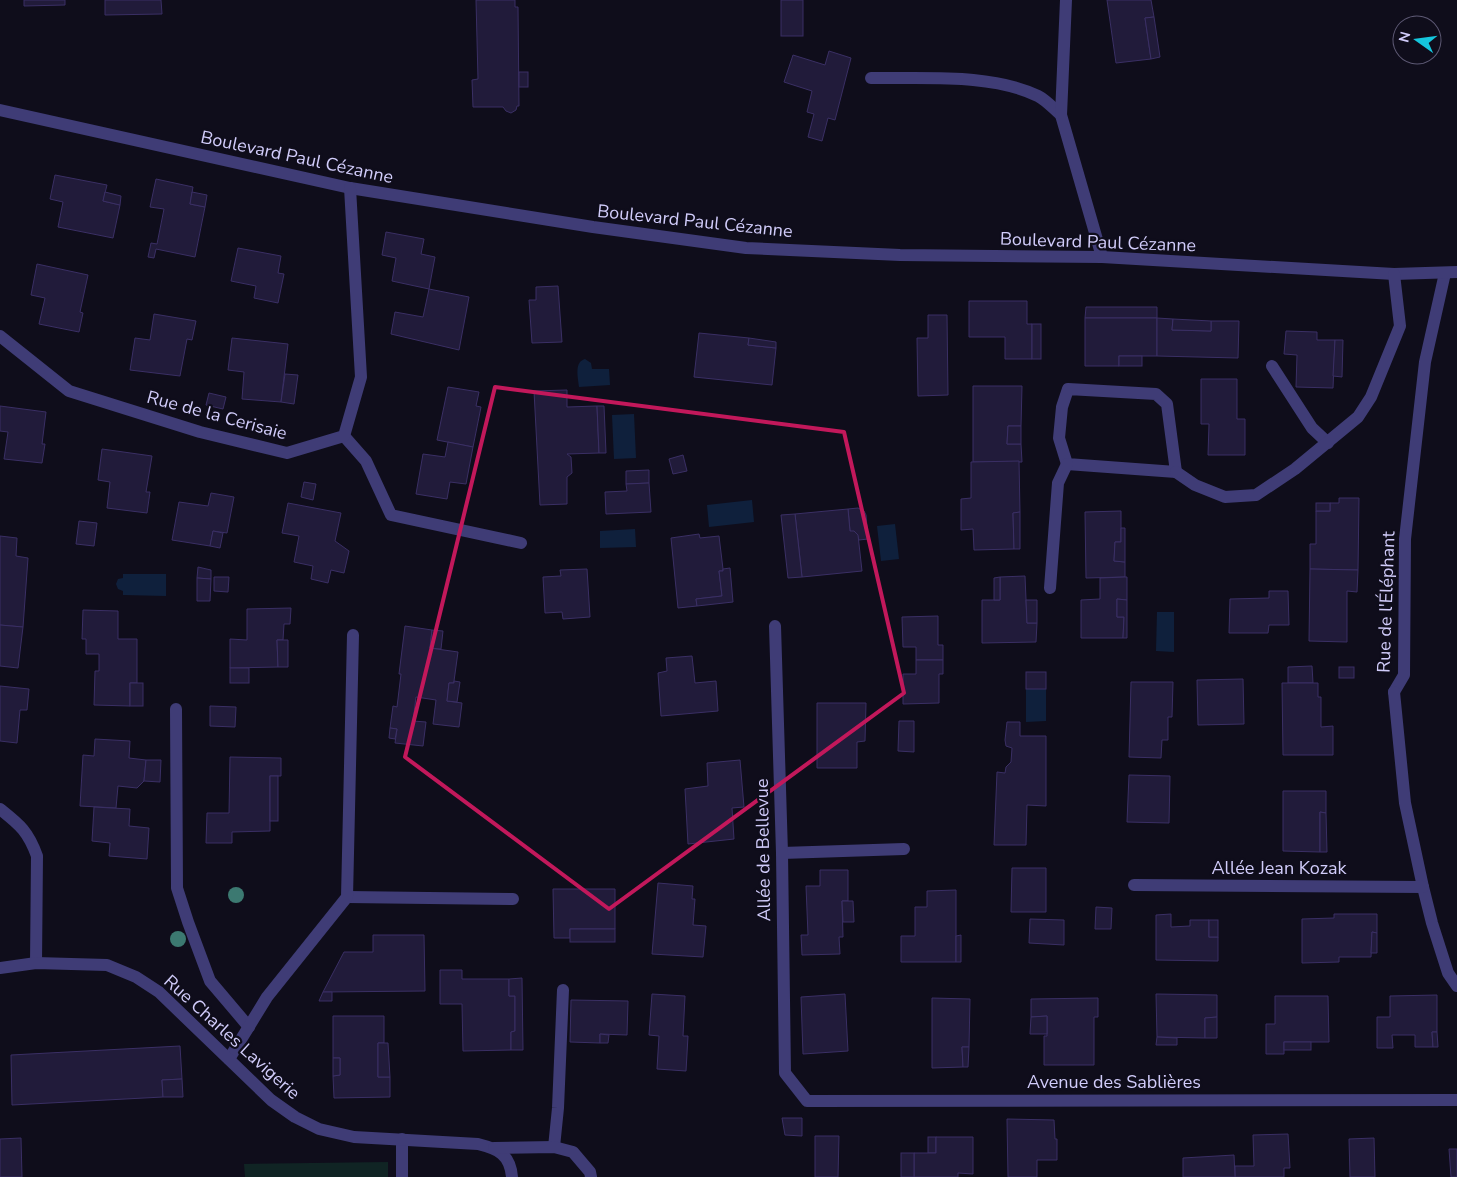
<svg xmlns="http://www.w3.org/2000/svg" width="1457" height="1177" font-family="'Nunito Sans',sans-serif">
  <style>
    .green { fill: #102424 }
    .water { fill: #0f203c }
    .building { fill: #211b3a; stroke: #3a2f64 }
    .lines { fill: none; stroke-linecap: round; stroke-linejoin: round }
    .service { stroke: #3f3c76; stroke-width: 12 }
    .minor { stroke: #3f3c76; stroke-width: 12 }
    .tree { fill: #3c7971 }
    .marked { fill: none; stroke: #c2185b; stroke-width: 4; stroke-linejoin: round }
    .labels { text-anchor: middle; stroke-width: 4.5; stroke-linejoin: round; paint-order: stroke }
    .street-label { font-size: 18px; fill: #d1ccfa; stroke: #0f0d1b }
  </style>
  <rect width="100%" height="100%" fill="#0f0d1b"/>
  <path class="green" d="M388 1162V1177H245L244 1164Z"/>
  <g class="water">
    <path d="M585 359 591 363 592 369H609L610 385 579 387C578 377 574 362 585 359Z"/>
    <path d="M634 414 636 458 614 459 612 415Z"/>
    <path d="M752 500 754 522 709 527 707 505Z"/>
    <path d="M895 524 899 559 881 561 877 526Z"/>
    <path d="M635 529 636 547 600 548V531Z"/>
    <path d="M123 574H166V596L123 595V591L118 589 116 584 118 579 123 578Z"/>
    <path d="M1157 612H1174V652L1156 651Z"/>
    <path d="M1026 689H1046V721L1026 722Z"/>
  </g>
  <g class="building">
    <path d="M24 0H65V5L24 6Z"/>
    <path d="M105 0H161L162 14 105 15Z"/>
    <path d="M476 0H515V7H518L519 106H517L516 110 511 113 506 111 503 107H473L472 80 478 79Z"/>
    <rect x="781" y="0" width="22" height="36"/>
    <path d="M1107 0H1151L1154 17 1145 18 1151 59 1116 63Z"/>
    <path d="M1154 17 1160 57 1151 59 1145 18Z"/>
    <path d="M829 51 851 58 835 120 828 118 822 141 808 137 814 114 807 112 812 91 784 82 793 55 825 65Z"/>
    <rect x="519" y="72" width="9" height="15"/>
    <path d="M55 175 107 185 103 201 120 205 113 238 58 227 63 202 50 199Z"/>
    <path d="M156 179 193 187 190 204 205 207 195 257 156 249 154 258 148 257 151 243 157 244 164 209 150 207Z"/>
    <path d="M105 192 121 196 120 205 103 201Z"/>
    <path d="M192 192 207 195 205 207 190 204Z"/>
    <path d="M386 232 424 239 421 254 435 257 429 289 392 281 396 258 382 255Z"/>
    <path d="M238 248 281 256 278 273 284 274 278 303 254 298 256 286 231 281Z"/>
    <path d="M37 264 88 275 80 312 83 313 79 332 39 324 45 298 31 295Z"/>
    <path d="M558 286 562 342 532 343 529 300H536V287Z"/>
    <path d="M429 289 469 297 459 350 391 334 395 312 423 317Z"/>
    <path d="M969 301H1027V324H1032V359H1005V337H969Z"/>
    <path d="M1086 307H1157V318H1085Z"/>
    <path d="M154 314 196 321 192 340 187 339 180 376 130 370 135 338 150 340Z"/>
    <path d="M928 315H947L948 395 918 396 917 338H928Z"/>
    <path d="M1085 318H1157V356H1119V366H1085Z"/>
    <path d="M1157 318 1173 319 1172 330 1211 331V321H1239L1238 358 1157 356Z"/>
    <path d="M1173 319 1211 321V331L1172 330Z"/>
    <rect x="1032" y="324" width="9" height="35"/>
    <path d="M1286 331 1317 332V340H1335L1333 388 1296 387 1297 355 1284 354Z"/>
    <path d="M699 333 749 338 748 345 776 348 772 385 694 377Z"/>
    <path d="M232 338 288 344 281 402 242 399 244 372 228 370Z"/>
    <path d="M749 338 776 342V348L748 345Z"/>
    <path d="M1335 340H1343L1342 377 1333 376Z"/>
    <rect x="1119" y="356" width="23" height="10"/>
    <path d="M285 374 298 375 294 404 281 402Z"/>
    <path d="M1201 379H1237V419H1245V455H1208L1209 424H1201Z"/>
    <path d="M973 386H1022L1021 426H1008L1007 444H1021L1022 462H973Z"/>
    <path d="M448 387 479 392 476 406 481 407 473 447 437 440Z"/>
    <path d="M567 390V407L597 406 599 453 567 454 571 457 572 473 567 477V504L540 505 534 391Z"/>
    <path d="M209 393 226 397 223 409 206 405Z"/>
    <path d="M0 406 46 412 42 444H45L42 463 4 459 8 432 0 431Z"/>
    <path d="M597 406H604L606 453H599Z"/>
    <path d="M1008 426H1021V444H1007Z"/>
    <path d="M448 442 473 447 466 484 450 482 447 499 416 494 423 454 445 457Z"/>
    <path d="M102 449 152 456 146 492H150L147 513 107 508 110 482 98 480Z"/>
    <path d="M683 455 687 471 673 474 669 459Z"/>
    <path d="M1019 461 1020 512 1013 513 1014 549 974 550 973 529 961 530V499L971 498V462Z"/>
    <path d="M649 470V483L626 484V471Z"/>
    <path d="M304 482 316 484 313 500 301 497Z"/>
    <path d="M649 483 651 512 606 514 605 492 627 491 626 484Z"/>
    <path d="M211 493 234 497 227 533 213 531 210 546 172 540 179 502 208 506Z"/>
    <path d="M1339 498H1359L1358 570 1310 569V544H1316V511H1330V503H1339Z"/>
    <path d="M288 503 341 513 335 541 349 551 344 573 331 570 328 583 311 579 313 566 294 562 299 536 282 533Z"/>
    <rect x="1316" y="503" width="14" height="8"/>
    <path d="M858 508 864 511 866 515 868 539 859 540 857 534 850 531 848 509Z"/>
    <path d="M848 509 850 531H854L858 535 862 571 802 577 795 514Z"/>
    <path d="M1121 511V542H1115L1114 561 1125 562V577L1086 578 1085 512Z"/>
    <path d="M1020 512V549H1014L1013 513Z"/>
    <path d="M795 514 802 577 788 578 781 515Z"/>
    <path d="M79 521 97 523 94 546 76 544Z"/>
    <path d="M1121 528H1125V562L1114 561 1115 542H1121Z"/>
    <path d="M213 531 223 533 220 548 210 546Z"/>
    <path d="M699 534 700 538 719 536 723 569V571H719L722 596 696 599 697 606 678 608 671 538Z"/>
    <path d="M0 536 17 538 16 556 28 558 23 627 0 625Z"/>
    <path d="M198 567 211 570V579L197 578Z"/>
    <path d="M730 568 733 602 697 606 696 599 722 596 719 571H723V569Z"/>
    <path d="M587 569 590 617 563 619 562 612 545 613 543 577 561 576 560 570Z"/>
    <path d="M1310 569 1358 570 1357 592 1347 591V642L1309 641Z"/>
    <path d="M1025 576 1027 623H1037L1036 642 982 643V600H1000V577Z"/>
    <path d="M214 577H229L228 592 214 591Z"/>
    <path d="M1000 577V600H994V578Z"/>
    <path d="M1125 577H1127V600L1117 599V617H1124L1123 638H1081V600L1100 599V578Z"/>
    <path d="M197 578 211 579 210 601H197Z"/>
    <path d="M1269 591H1288L1289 625H1269L1268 633H1229L1230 599 1269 598Z"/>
    <path d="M1117 599 1127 600V638H1123L1124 617H1117Z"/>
    <path d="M1026 600H1037V623H1027Z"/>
    <path d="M291 608 290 624H284L283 640H277L278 667 230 668V639L247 640V609Z"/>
    <path d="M83 610 118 611V639H137V683H130V706L94 705 95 671H99V654H86V639H82Z"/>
    <path d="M938 616V645H943V660H916V647H903L902 617Z"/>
    <path d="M0 625 23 627 18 668 0 666Z"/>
    <path d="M405 626 432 630 430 648 458 652 454 681V683H449L447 701 462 703 459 727 433 724 436 700 416 697 413 721 426 722 423 746 395 743 397 729 390 728 393 706 397 707 401 674H399Z"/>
    <path d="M432 630 443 631 441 649 430 648Z"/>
    <path d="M277 640H288V667H278Z"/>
    <path d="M692 656 695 683 716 681 718 711 661 716 658 673 667 671 666 658Z"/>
    <path d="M916 660H943V674H939V703L903 704V674H916Z"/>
    <path d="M1312 666 1313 683H1288V667Z"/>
    <rect x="1339" y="667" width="15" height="11"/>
    <rect x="230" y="668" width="19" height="15"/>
    <rect x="1026" y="672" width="20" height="17"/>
    <path d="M1243 679 1244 724 1198 725 1197 680Z"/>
    <path d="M454 681 460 682 457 702 447 701 449 683H454Z"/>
    <path d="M1131 682H1173L1172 717H1168V740H1162L1161 758 1129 757Z"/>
    <rect x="130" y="683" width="13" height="23"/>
    <path d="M1282 683H1318V697H1321V727L1333 726V755H1283Z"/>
    <path d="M0 686 29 689 27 710H20L17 743 0 741Z"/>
    <path d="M817 703H866L865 741 857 742V768H817Z"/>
    <path d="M210 706 236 707 235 727 210 726Z"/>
    <path d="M899 721H914V752L898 751Z"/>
    <path d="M1007 722H1020V736H1046V806L1027 805 1026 845H994L997 772 1005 773 1006 767 1011 762 1012 748 1006 746 1005 740Z"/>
    <path d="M390 728 397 729 395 739 389 738Z"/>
    <path d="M95 739 130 741 129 758 146 760 144 781 137 788 118 786 116 808 80 806 83 755 94 756Z"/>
    <path d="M230 757 281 758V776H270V831L232 832V843H206L207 813H229Z"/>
    <path d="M146 760H161L160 782 144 781Z"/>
    <path d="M740 760 744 807 732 808 734 839 688 844 685 789 708 786 707 763Z"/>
    <path d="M1129 775 1170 776 1169 823 1127 822Z"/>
    <rect x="270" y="776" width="8" height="45"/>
    <path d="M1283 791H1326V813L1320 812V852L1283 851Z"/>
    <path d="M94 807 130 809 129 826 149 828 147 859 109 856 110 843 92 841Z"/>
    <path d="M1320 812 1326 813 1327 852H1320Z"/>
    <path d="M1012 868H1046V912H1011Z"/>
    <path d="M820 870H848V901H842L843 937H839L840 954 802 955 801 935H808L806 886H820Z"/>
    <path d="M658 883 693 886 692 899H695L693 925 706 926 703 957 652 954Z"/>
    <path d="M553 889H615V929H570V938H554Z"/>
    <path d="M956 890V962H901V936H915V907H927V891Z"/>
    <path d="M842 901H853L854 922H843Z"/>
    <path d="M1096 907 1112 908 1111 929H1095Z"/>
    <path d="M1171 914V927L1190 926V920H1209V937H1218V961L1156 960V915Z"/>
    <path d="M1334 914H1377V933L1372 932 1371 957H1339V962L1302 963V919L1334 918Z"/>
    <path d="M1030 919 1064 920V945L1029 943Z"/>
    <rect x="1209" y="920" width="9" height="17"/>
    <rect x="570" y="929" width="45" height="13"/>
    <path d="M1372 932 1377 933V953H1371Z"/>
    <path d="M373 935H424L425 991 323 992 344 952H373Z"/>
    <path d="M961 935V962H956V936Z"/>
    <path d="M440 970H462V979H509V996H515V1031L511 1032V1050L463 1051 462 1004H440Z"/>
    <path d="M522 978 523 1050H511V1032L515 1031V996H509V979Z"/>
    <path d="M323 992H332V1001H319Z"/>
    <path d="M652 994 685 996 683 1036H688L686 1071 657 1069 659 1036 649 1035Z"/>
    <path d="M845 994 848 1051 803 1054 801 997Z"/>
    <path d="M1156 994 1217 995V1017L1205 1018V1038L1157 1037Z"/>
    <path d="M1437 995V1032H1432L1433 1047H1415V1035H1392L1393 1048H1377V1017H1390V996Z"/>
    <path d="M1275 996H1328L1329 1042H1284V1054H1266V1024H1275Z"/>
    <path d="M932 998 970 999 969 1047H962L963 1067 932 1068Z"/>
    <path d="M1098 998V1017H1094V1065H1044V1036H1047V1016L1031 1017V999Z"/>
    <path d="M571 1000 628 1001 627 1035 600 1034V1043L570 1042Z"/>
    <path d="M333 1016H384V1043H378V1077H390V1097L334 1098 333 1076 340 1075V1058H333Z"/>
    <path d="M1047 1016V1034H1030L1031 1017Z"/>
    <path d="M1217 1017V1038H1205V1018Z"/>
    <path d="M1432 1032H1437L1438 1047H1433Z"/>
    <path d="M600 1034 609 1035 608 1043H600Z"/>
    <path d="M1157 1037 1177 1038V1045H1156Z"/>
    <rect x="1284" y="1042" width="27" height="8"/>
    <path d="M378 1043H388L390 1077H378Z"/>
    <path d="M180 1046 182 1079 162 1080 163 1097 12 1105 11 1055Z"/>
    <path d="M962 1047H969L968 1067H963Z"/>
    <path d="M333 1058H340V1075L333 1076Z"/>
    <path d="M182 1079 183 1097H163L162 1080Z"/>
    <path d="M782 1118H802V1136L785 1135Z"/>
    <path d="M1007 1119 1054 1120 1055 1139H1057V1160H1037V1177H1008Z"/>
    <path d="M1288 1134 1290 1168H1284V1177H1235V1166H1254L1253 1135Z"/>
    <path d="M815 1136H839L838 1177H815Z"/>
    <rect x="928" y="1137" width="8" height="16"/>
    <path d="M936 1137H973V1174L958 1173V1177H914V1153H936Z"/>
    <path d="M21 1138 22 1177H0V1139Z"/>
    <path d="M1374 1138 1375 1177H1350L1349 1139Z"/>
    <path d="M1449 1149H1457V1177H1451Z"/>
    <rect x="901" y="1153" width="13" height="24"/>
    <path d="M1234 1155 1235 1177H1183V1158Z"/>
  </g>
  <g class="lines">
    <g class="service">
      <path d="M871 78C923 79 991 73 1038 96 1046 100 1054 109 1061 115"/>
      <path d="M1272 366 1312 428 1328 443"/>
      <path d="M1068 389 1156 394 1167 404 1176 472 1067 464 1059 438 1062 407Z"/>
      <path d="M344 436 366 461 391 515 521 543"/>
      <path d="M1050 588 1058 483 1067 464"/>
      <path d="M1394 692 1404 675 1405 539 1425 362 1445 273"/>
      <path d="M176 709 177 888 188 922 210 981 249 1027"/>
      <path d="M782 853 904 849"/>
      <path d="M347 897 513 899"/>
      <path d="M229 1059 267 997 347 897 353 635"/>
      <path d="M402 1139V1177"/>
      <path d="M554 1147 558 1108 563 990"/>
    </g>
    <g class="minor">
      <path d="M1066 0 1061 115 1102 257"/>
      <path d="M0 110 350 188 593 227 746 248 900 255 1102 257 1394 274 1457 272"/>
      <path d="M0 336 69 391 200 432 287 453 344 436 361 377 350 188"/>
      <path d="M1176 472 1195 485 1225 497 1256 495 1295 469 1358 417 1371 397 1400 326 1394 274"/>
      <path d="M775 626 782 853 785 1073 807 1101 1457 1100"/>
      <path d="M1394 692 1405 803 1423 887 1432 923 1448 973 1457 986"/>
      <path d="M0 809C20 825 28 831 37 856L36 963"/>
      <path d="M1134 885 1423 887"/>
      <path d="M0 968 36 963 107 965 136 977 159 992 271 1100 295 1117 319 1129 354 1137 478 1144C498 1149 510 1154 512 1177"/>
      <path d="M494 1148 554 1147 573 1152 590 1172 591 1177"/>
    </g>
  </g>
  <g class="tree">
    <circle cx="236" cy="895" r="8"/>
    <circle cx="178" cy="939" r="8"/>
  </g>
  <path class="marked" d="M495 387 844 432 904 693 609 909 405 757Z"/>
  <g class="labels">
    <g class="street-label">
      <text transform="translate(297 157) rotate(12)" y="6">Boulevard Paul Cézanne</text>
      <text transform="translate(695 221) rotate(6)" y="6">Boulevard Paul Cézanne</text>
      <text transform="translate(1098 242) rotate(2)" y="6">Boulevard Paul Cézanne</text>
      <text transform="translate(217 415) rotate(15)" y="6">Rue de la Cerisaie</text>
      <text transform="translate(1386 602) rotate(-88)" y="6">Rue de l'Éléphant</text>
      <text transform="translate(763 850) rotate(-91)" y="6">Allée de Bellevue</text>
      <text x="1279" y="874">Allée Jean Kozak</text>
      <text transform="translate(232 1037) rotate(42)" y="6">Rue Charles Lavigerie</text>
      <text x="1114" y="1088">Avenue des Sablières</text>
    </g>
  </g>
  <g transform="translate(1417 40) rotate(284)"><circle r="24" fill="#0f0d1b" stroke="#5d5974"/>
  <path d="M0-4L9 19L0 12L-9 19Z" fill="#15c6dd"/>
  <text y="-8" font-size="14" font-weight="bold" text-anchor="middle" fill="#d1ccfa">N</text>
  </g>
</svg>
